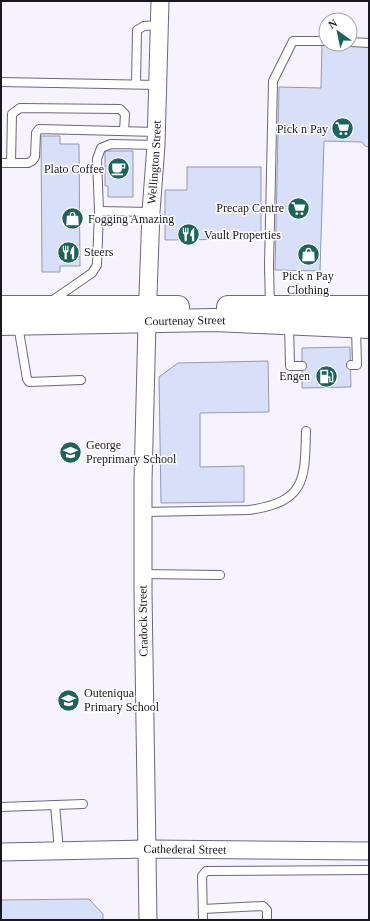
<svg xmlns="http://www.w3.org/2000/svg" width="370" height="921" font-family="'Times New Roman',serif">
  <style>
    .building { fill: #d8dff9; stroke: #9399b2 }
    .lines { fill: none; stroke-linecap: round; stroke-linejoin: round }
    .service-casing { stroke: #6d667d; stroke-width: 10 }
    .minor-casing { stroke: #6d667d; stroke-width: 19 }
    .trunk-casing { stroke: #6d667d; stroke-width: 24 }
    .service { stroke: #fff; stroke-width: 8 }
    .minor { stroke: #fff; stroke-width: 17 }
    .trunk { stroke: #fff; stroke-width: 22 }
    .labels { text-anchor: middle; stroke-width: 3; stroke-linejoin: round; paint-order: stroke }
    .poi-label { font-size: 12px; fill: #191720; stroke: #fff; text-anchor: start }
    .street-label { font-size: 12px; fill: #191720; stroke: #fff }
  </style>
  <rect width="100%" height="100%" fill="#f6f3fe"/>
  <g class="building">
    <path d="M322 44 369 45V147L365 146 362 142 324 141 320 271 275 270 279 87 321 88Z"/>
    <path d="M41 136H60V144H79L80 266H60V272H42Z"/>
    <path d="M105 151H133V197H108V186H105Z"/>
    <path d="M187 167H261V239L165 240V190H187Z"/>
    <path d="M350 347 351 387 302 388V348Z"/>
    <path d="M268 361 269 412 200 413V467L244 466V502L161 503 159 377 178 363Z"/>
    <path d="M89 899 103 914V920H1V900Z"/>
  </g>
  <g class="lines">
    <defs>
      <g id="service">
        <path d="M350 42 369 43"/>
        <path d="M1 82 158 85"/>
        <path d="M136 84 137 30 144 26 159 25"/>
        <path d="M1 163H28L32 161 35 157 36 133 39 129 157 132"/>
        <path d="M11 163 12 114 20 108 120 109 125 114 124 131"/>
        <path d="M99 211 151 212"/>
        <path d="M50 302 92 273 97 265 99 211 97 159 101 148 111 144 156 145"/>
        <path d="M270 306 269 266 273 81 293 41H326"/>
        <path d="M18 325 27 379 29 382 81 380"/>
        <path d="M289 325 290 366H302"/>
        <path d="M351 365H357L356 327"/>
        <path d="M143 512 249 510C305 502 305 481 306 431"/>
        <path d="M143 574 220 575"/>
        <path d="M55 805 59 851"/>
        <path d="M1 807 83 804"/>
        <path d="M203 909 263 906 267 910V920"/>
        <path d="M203 920 202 876 206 871 369 870"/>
      </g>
      <g id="minor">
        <path id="s1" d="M1 852 148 849 369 851"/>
        <path id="s2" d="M148 920 143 592V481L147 322 151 212 156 145 160 1"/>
      </g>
      <g id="trunk">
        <path d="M1 307H178"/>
        <path d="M228 307H369"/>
        <path id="s3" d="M1 324 214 320 369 327"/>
      </g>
    </defs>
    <use href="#service" class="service-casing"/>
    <use href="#minor" class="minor-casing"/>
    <use href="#trunk" class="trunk-casing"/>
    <use href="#service" class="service"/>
    <use href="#minor" class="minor"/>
    <use href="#trunk" class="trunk"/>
  </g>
  <defs>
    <symbol id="supermarket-disc" viewBox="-11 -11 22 22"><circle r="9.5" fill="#1c6459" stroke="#fff"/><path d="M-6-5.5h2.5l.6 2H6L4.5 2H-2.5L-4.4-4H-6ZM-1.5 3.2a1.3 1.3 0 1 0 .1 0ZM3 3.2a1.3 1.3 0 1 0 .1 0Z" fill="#fff"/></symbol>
    <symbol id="cafe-disc" viewBox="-11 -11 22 22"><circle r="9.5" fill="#1c6459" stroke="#fff"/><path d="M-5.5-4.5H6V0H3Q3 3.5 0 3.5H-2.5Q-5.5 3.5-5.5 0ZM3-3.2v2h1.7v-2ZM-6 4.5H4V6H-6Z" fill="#fff"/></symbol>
    <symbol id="shop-disc" viewBox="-11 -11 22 22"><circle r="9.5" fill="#1c6459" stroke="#fff"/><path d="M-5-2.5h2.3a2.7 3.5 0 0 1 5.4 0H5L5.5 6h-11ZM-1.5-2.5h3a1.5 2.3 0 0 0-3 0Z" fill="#fff"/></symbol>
    <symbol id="restaurant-disc" viewBox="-11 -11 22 22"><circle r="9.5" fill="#1c6459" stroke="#fff"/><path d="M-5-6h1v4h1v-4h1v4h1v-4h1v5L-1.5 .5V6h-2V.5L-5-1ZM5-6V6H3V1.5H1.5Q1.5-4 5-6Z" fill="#fff"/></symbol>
    <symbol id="fuel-disc" viewBox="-11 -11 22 22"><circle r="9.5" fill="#1c6459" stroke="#fff"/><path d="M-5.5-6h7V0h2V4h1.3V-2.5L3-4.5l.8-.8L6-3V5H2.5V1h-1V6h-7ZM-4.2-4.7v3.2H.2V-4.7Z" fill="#fff"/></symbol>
    <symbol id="school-disc" viewBox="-11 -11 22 22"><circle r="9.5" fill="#1c6459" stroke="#fff"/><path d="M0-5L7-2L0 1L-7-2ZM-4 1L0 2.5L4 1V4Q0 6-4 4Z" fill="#fff"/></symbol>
  </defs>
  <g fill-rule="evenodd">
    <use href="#supermarket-disc" x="330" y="116" width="25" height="25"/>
    <use href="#cafe-disc" x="106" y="156" width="25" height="25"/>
    <use href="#supermarket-disc" x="286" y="196" width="25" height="25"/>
    <use href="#shop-disc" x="60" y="206" width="25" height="25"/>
    <use href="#restaurant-disc" x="176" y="222" width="25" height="25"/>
    <use href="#restaurant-disc" x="56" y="240" width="25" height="25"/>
    <use href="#shop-disc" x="296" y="242" width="25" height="25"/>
    <use href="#fuel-disc" x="314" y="364" width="25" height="25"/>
    <use href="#school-disc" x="58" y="440" width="25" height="25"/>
    <use href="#school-disc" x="56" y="688" width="25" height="25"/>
  </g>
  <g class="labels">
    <g class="poi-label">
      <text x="328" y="133" text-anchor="end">Pick n Pay</text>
      <text x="104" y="173" text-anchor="end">Plato Coffee</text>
      <text x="284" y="212" text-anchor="end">Precap Centre</text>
      <text x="88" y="223">Fogging Amazing</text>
      <text x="204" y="239">Vault Properties</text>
      <text x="84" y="256">Steers</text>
      <text x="308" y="280" text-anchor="middle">Pick n Pay<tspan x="308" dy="14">Clothing</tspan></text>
      <text x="310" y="380" text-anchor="end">Engen</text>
      <text x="86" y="449">George<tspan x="86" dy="14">Preprimary School</tspan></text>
      <text x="84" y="697">Outeniqua<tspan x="84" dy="14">Primary School</tspan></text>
    </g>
    <g class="street-label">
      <text dy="4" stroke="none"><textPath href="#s2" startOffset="758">Wellington Street</textPath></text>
      <text dy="4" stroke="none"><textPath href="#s3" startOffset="184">Courtenay Street</textPath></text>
      <text transform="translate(143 621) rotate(-91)" y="4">Cradock Street</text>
      <text dy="4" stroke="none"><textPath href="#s1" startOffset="184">Cathederal Street</textPath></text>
    </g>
  </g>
  <rect width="370" height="921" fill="none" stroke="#191720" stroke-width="4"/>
  <g transform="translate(338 32) rotate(327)"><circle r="19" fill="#ffffff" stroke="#a3a2a6"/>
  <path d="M0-3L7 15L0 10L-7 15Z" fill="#1c6459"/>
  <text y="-6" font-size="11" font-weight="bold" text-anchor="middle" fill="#191720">N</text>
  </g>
</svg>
